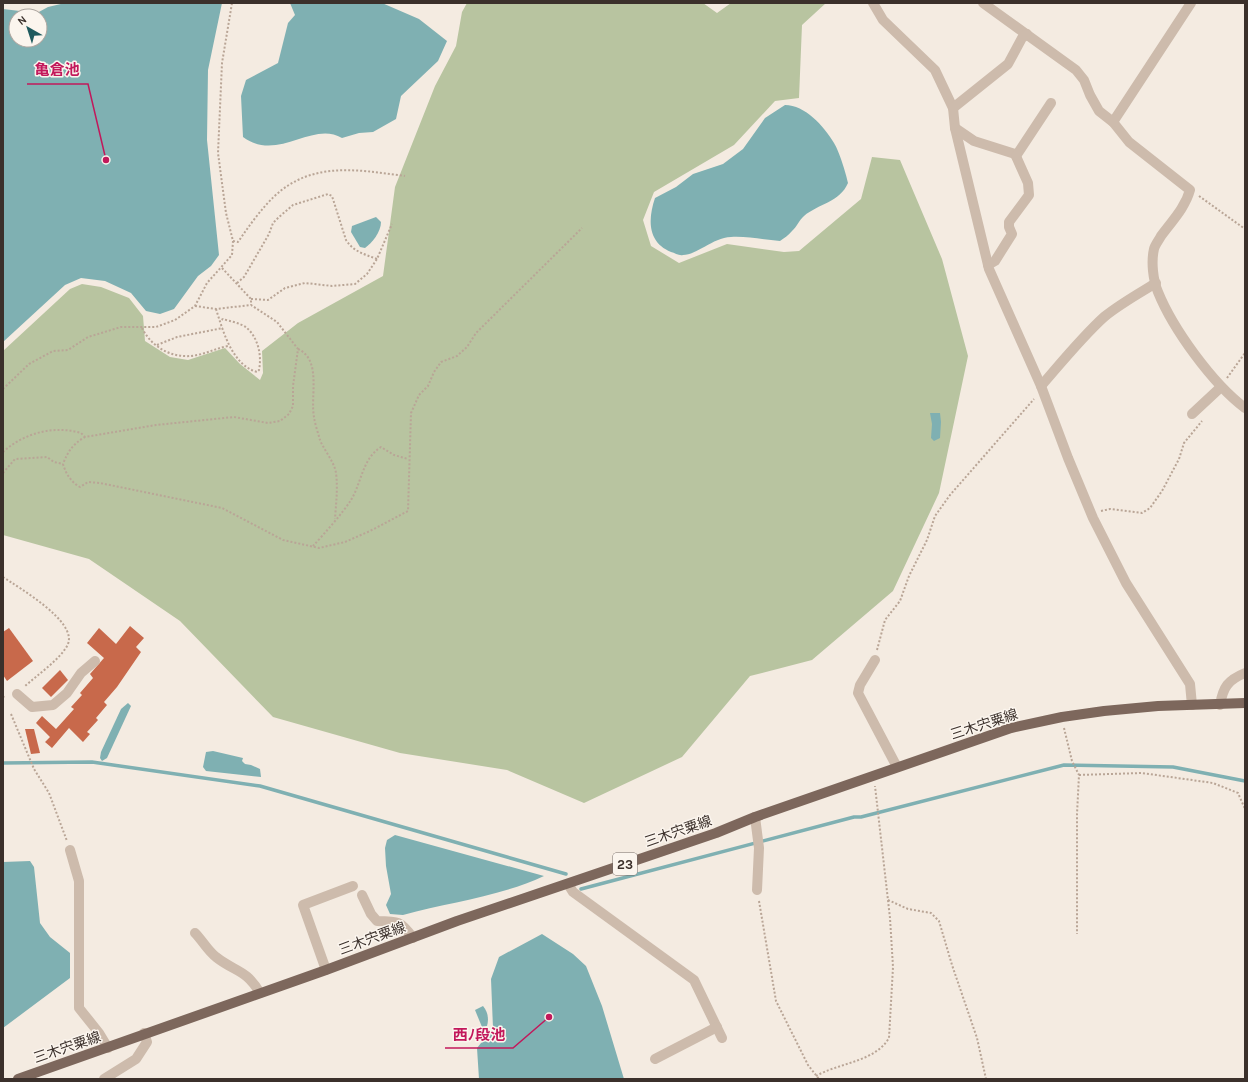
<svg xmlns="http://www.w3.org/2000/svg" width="1248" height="1082" font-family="Karla,'Noto Sans JP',sans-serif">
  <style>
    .green { fill: #b8c4a0 }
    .water { fill: #7fb0b2; fill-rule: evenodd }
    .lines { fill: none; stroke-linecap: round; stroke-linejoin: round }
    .stream { stroke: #7fb0b2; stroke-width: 3.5 }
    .building { fill: #c8694b }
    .path { stroke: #b9a596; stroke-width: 2; stroke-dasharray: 2 2; stroke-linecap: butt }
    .minor { stroke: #cdbbac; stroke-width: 10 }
    .major { stroke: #7d675c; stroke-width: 10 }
    .labels { text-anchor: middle; stroke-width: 3; stroke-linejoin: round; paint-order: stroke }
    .shield { fill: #fbf5ee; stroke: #756b66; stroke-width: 1 }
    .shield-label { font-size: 13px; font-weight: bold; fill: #3b302b }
    .street-label { font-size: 14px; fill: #3b302b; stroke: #fbf5ee }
    .leader { fill: none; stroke: #c2185b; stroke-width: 1.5 }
    .callout-dot { fill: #c2185b; stroke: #fbf5ee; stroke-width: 1.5 }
    .callout-label { font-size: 15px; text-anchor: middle; font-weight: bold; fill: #c2185b; stroke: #fbf5ee; stroke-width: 3; stroke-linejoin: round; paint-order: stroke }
  </style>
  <rect width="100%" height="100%" fill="#f4ebe1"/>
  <path class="green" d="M467 3H703L717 13 731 3H826L802 25 799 98 775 101 734 145 654 192 643 220 651 246 679 263 727 244 784 252 799 251 861 199 872 157 900 160 942 259 968 356 939 493 893 591 812 660 750 676 682 757 584 803 507 770 400 753 273 717 180 621 89 559 3 535V351L70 289 82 284 101 287 129 298 143 316 145 341 170 357 188 360 225 348 240 364 260 380 263 373 262 351 298 323 383 276 395 187 435 86 456 46 462 12Z"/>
  <g class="water">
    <path d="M65 3H222L208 70 207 140 219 255 211 266 198 276 174 309 160 314 146 311 131 293 105 281 81 278 65 285 3 342V9L37 13 48 7ZM16 16H40V40H16Z"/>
    <path d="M290 3H382L419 19 447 41 438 61 401 96 396 119 373 132 359 133 342 138C312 120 278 163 243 137L241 96 246 80 278 63 288 23 295 15Z"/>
    <path d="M785 105C805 105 824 126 834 143 839 151 846 173 848 183 840 202 818 204 804 216 799 220 797 227 792 231 789 235 784 238 780 241 764 240 747 236 731 237 712 238 697 255 683 255 679 256 675 253 671 252 647 242 648 219 655 198L676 187 693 174 723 164 743 149 765 118Z"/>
    <path d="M376 217 381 222C381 232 372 243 365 248L360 247 351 232 352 226Z"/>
    <path d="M930 413H940L941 422 940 438 934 441 931 438 932 424Z"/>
    <path d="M128 703 131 706 107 758 102 761 100 758 101 752 121 709Z"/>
    <path d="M213 751 243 758 242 761 245 764 251 765 260 769 261 777 206 771 203 767 206 752Z"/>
    <path d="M395 835 544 876C499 897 450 902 403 915L390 914 386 905 391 894 386 866 385 848 387 840Z"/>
    <path d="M30 861 34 867 40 923 50 937 70 953V978L3 1028V862Z"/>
    <path d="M542 934 573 954 586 966 602 1006 624 1079H479L477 1048 493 1028 491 979 499 957Z"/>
    <path d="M483 1006C488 1012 489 1019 487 1026L482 1027 475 1010Z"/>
  </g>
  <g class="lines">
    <g class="stream">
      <path d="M3 763 92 762 260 786 566 874"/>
      <path d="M581 889 854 817H861L1064 765 1173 767 1245 781"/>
    </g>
  </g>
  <g class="building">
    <path d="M130 626 144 638 136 647 141 652 117 687 104 702 107 705 96 718 98 720 87 732 90 734 83 742 69 728 52 748 45 742 50 737 36 723 42 716 56 729 74 709 71 707 82 695 80 693 93 678 90 674 104 658 87 643 99 628 116 644Z"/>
    <path d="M9 628 33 661 7 681 3 675V632Z"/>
    <path d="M60 670 68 680 51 697 42 688Z"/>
    <path d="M25 729H34L40 753 31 754Z"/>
  </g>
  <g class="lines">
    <g class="path">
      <path d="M1199 196 1245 229"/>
      <path d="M233 241 238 242C247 229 256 216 266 205 305 160 353 169 405 176"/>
      <path d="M222 268 251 299V305"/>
      <path d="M237 283 244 277 269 234 273 223 279 217 293 205 328 194 332 196 346 240C354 252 364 254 377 259"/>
      <path d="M251 299 268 300 285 288 305 283 332 286 355 284 367 274 377 259 392 224"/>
      <path d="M195 306 216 309 251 305 277 322 298 349 293 386V406L289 414 280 421 268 423 234 417 156 425 85 437C73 444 68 451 63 464 66 474 71 482 80 487L88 482 100 483 222 508 283 540 319 548 345 542 370 531 408 511 411 413 419 395 428 386 434 372 441 362 457 356 467 347 476 333 582 228"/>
      <path d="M216 309C223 331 232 365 257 372L259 370C262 355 258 338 247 328 241 323 229 321 223 319L220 321"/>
      <path d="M142 328C152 348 174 360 197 355 208 353 217 348 228 346"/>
      <path d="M157 345 177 337 223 328"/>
      <path d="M298 349C322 360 310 396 314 417 315 424 318 433 320 440 325 452 334 461 336 473 338 489 336 503 335 519"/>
      <path d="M1227 378 1245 353"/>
      <path d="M3 389 29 364 53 351 68 350 88 337 121 327H156L175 320 195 306 207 283 232 255 233 241 226 213 218 153 222 63 232 3"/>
      <path d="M3 452C24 433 54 425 81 433L85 437"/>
      <path d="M3 473 15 459 47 457 54 462 63 464"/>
      <path d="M1101 511 1110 509 1142 513 1150 508 1162 491 1179 459 1184 443 1202 421"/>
      <path d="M313 546C324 534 342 514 351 500 362 482 362 459 381 447L394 455 408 459"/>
      <path d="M3 577C19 588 77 621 68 644 62 658 36 676 24 687"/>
      <path d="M877 650 885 620 900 601 909 576 927 540 935 516 950 495 1034 399"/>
      <path d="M3 696 5 699"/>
      <path d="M11 714 34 769 49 793 67 841"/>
      <path d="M1064 728 1072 761 1079 775 1077 814V934"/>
      <path d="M1079 775 1142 773 1213 783 1238 793 1245 809"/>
      <path d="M888 900 908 909 931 913 939 921 952 965 977 1038 986 1079"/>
      <path d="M759 901 776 1001 808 1065 819 1079"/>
      <path d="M816 1076C838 1063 875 1062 889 1038L893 967 890 918 875 786"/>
    </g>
    <g class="minor">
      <path d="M873 3 883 20 935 70 953 108 955 128 989 269 1041 386 1068 458 1093 518 1126 583 1190 684 1192 705"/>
      <path d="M983 3 1076 70 1084 80 1090 95 1099 111 1113 122 1129 142 1190 190C1185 208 1172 221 1161 236 1159 240 1155 245 1154 249 1151 262 1153 280 1158 292 1173 329 1212 383 1245 408"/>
      <path d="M953 108 1008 64 1022 38 1027 34"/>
      <path d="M1113 122 1191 3"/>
      <path d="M955 128 974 141 1015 154 1028 183 1029 195 1009 222V227L1012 234 995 261 988 265"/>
      <path d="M1016 156 1051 103"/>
      <path d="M1041 386C1061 363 1081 338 1104 317 1120 304 1138 294 1156 283"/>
      <path d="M1192 414 1221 387"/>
      <path d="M875 660 860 685 858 693 897 767"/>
      <path d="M17 694 32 707 53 705 67 693 81 673 95 661"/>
      <path d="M1220 705C1223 687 1228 680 1245 673"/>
      <path d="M755 817 759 848 757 890"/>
      <path d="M70 850 79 881V1008L99 1033 108 1048"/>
      <path d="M568 884 573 892 694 980 722 1038"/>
      <path d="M362 895 371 914 377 921C398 921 401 921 413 938"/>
      <path d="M195 933C202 940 208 951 216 957 235 972 246 969 260 993"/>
      <path d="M326 970 303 905 353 886"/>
      <path d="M655 1059 717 1027"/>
      <path d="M104 1079 136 1059 147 1042 144 1033"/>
    </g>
    <path class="major" d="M18 1079 326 970 457 921 716 833 755 817 1011 728 1062 717 1104 711 1158 706 1245 703"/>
  </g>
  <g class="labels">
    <rect class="shield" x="613" y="853" width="24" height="22" rx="3"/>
    <g class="shield-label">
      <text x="625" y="869">23</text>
    </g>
    <g class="street-label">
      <text transform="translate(984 724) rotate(-18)" y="5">三木宍粟線</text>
      <text transform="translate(678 831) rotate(-19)" y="5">三木宍粟線</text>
      <text transform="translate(372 938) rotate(-20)" y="5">三木宍粟線</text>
      <text transform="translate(67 1047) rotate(-19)" y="5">三木宍粟線</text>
    </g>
  </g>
  <path class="leader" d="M106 160L88 84H27M549 1017L513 1048H445"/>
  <g class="callout-dot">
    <circle cx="106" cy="160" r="4"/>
    <circle cx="549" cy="1017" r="4"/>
  </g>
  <g class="callout-label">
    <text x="57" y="75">亀倉池</text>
    <text x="479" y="1040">西ﾉ段池</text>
  </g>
  <rect width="1248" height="1082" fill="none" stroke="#3b302b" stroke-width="8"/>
  <g transform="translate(28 28) rotate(321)"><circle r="19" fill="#fbf5ee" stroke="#aea6a0"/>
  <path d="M0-3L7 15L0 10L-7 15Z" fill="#1f5a5e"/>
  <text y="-6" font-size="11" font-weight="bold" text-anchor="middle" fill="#3b302b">N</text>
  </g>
</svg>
